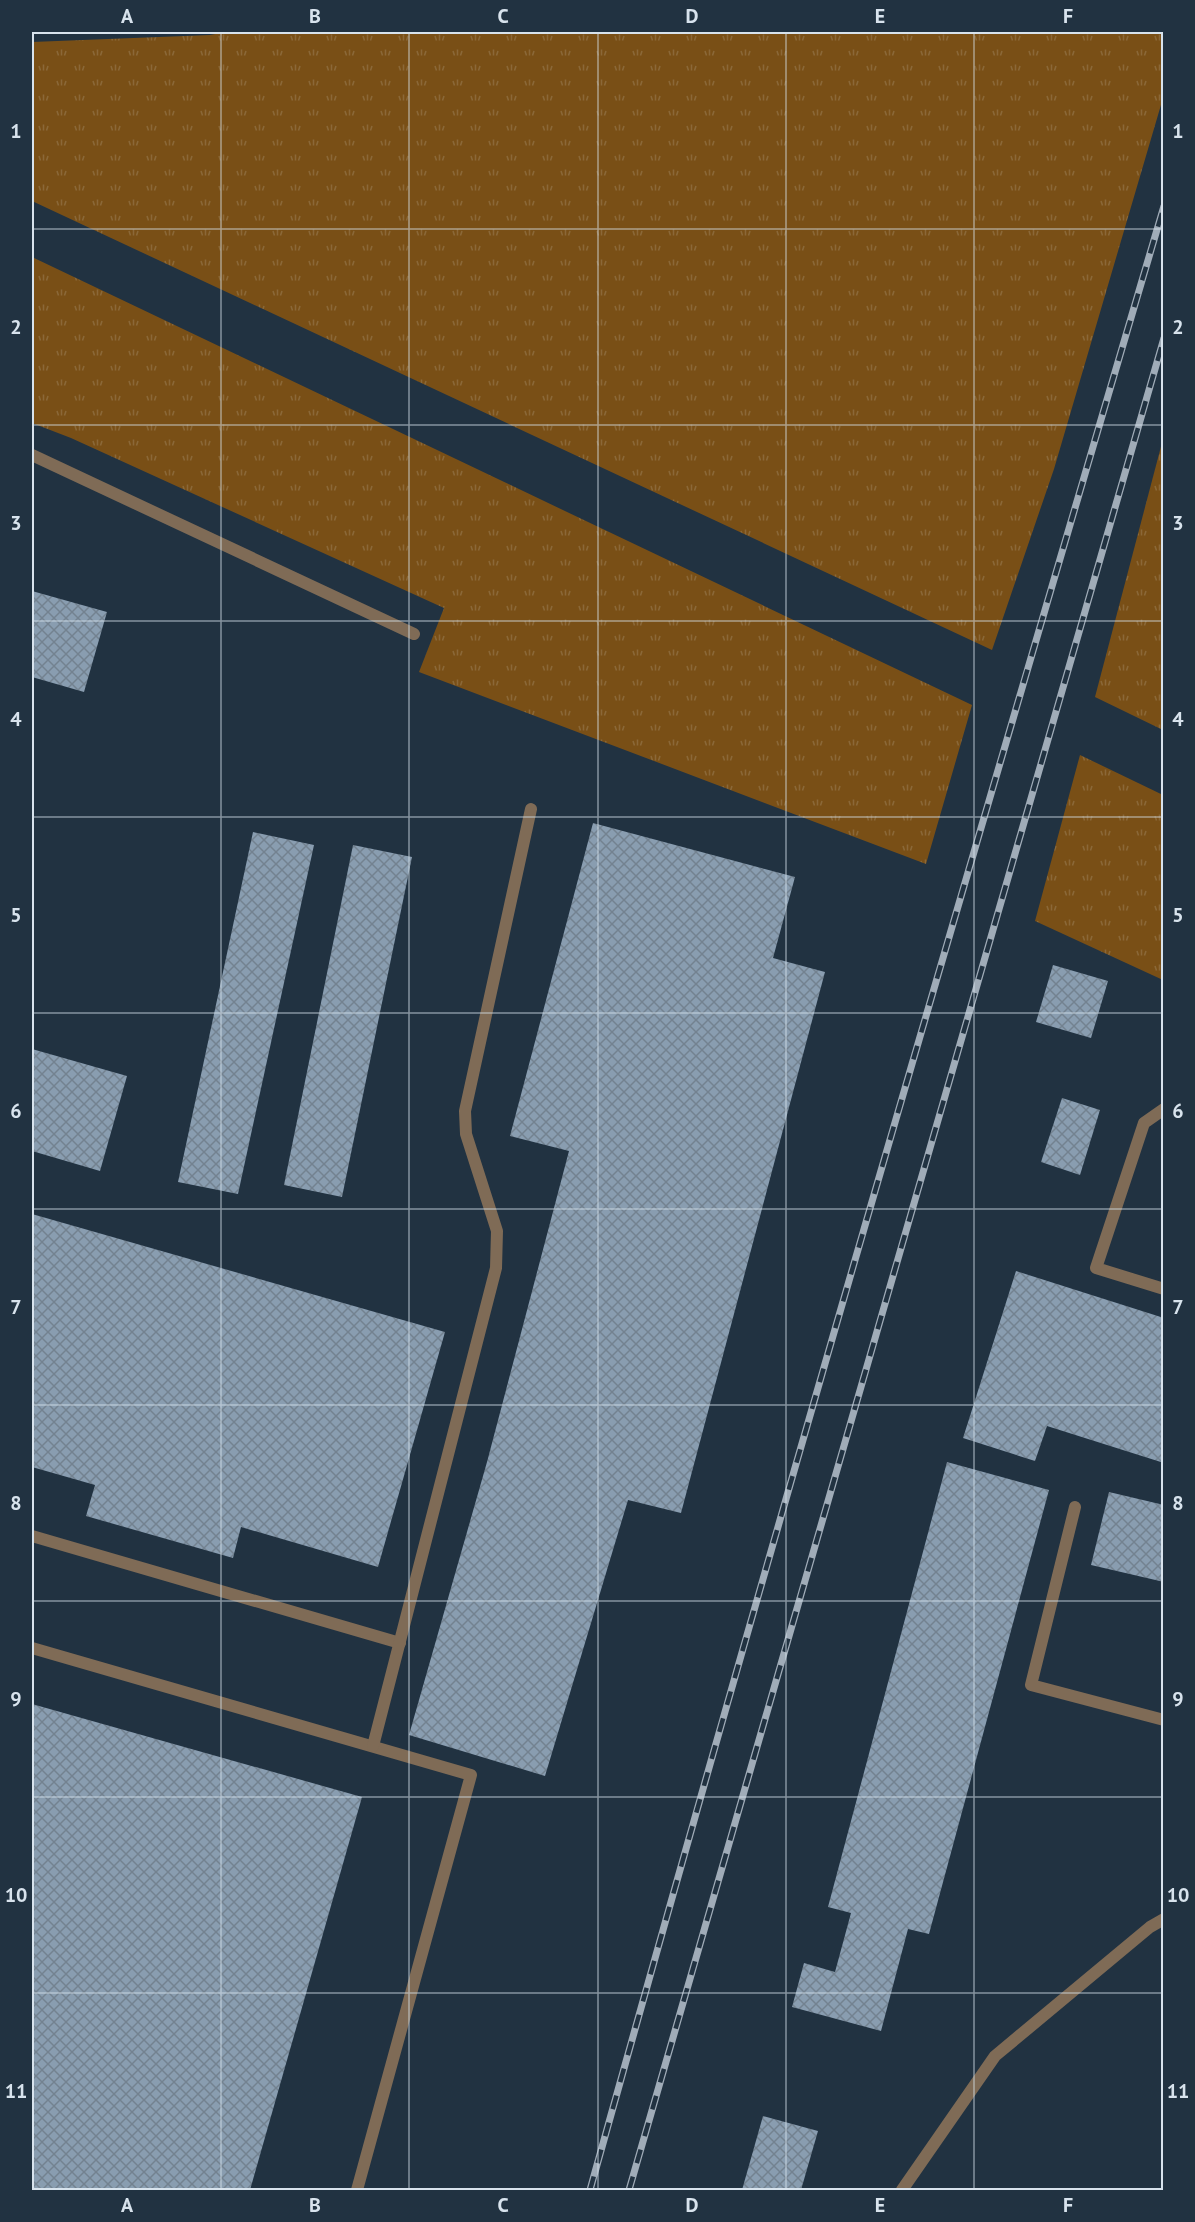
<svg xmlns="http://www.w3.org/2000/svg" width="1195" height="2222" font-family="'PT Sans',sans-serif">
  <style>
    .grass { fill: url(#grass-tufts) }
    .building { fill: url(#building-cross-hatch) }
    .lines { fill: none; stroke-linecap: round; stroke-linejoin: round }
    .service { stroke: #7f6b56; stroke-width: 12 }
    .minor { stroke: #7f6b56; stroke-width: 12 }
    .rail-casing { stroke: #a0acb8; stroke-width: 7 }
    .rail { stroke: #213241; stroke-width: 4.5; stroke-dasharray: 14; stroke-linecap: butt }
    .grid { fill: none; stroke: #d8e3ed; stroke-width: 1.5; stroke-opacity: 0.55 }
    .neatline { fill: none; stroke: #d8e3ed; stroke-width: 2 }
    .grid-label { font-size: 20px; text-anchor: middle; font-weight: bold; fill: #d8e3ed }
  </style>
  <defs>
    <pattern id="grass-tufts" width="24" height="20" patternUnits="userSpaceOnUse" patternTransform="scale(1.5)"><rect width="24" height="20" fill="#794f16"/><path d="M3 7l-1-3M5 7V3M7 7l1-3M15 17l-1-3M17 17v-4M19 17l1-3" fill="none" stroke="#8b6838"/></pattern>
    <pattern id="building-cross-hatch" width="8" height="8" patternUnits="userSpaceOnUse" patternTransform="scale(1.5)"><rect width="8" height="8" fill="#899db0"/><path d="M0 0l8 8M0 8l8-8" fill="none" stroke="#738290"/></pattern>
  </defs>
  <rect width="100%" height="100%" fill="#213241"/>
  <g class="grass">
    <path d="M226 32H1163V98L1054 469 992 650 32 201V42L210 35Z"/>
    <path d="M32 257 972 705 926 864 419 672 444 608 71 438 32 423Z"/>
    <path d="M1163 439 1164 730H1163L1095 697Z"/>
    <path d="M1080 755 1163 795V980L1035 921Z"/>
  </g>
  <g class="building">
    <path d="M32 591 107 612 84 692 32 677Z"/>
    <path d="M593 823 795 877 773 958 825 972 681 1513 628 1500 545 1776 409 1735 487 1462 569 1151 510 1136Z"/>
    <path d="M253 832 314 845 238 1194 178 1182Z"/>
    <path d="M353 845 412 857 342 1197 284 1185Z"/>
    <path d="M1053 965 1108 981 1091 1038 1036 1022Z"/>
    <path d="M32 1049 127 1076 100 1171 32 1151Z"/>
    <path d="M1062 1098 1100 1110 1080 1175 1041 1162Z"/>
    <path d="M32 1214 445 1332 378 1567 241 1527 233 1558 86 1516 95 1485 32 1467Z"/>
    <path d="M1016 1271 1164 1318V1463L1047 1426 1035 1461 963 1438Z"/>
    <path d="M947 1462 1049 1490 929 1934 908 1929 881 2031 792 2007 804 1963 835 1972 851 1913 828 1907Z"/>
    <path d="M1109 1492 1164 1505V1582L1091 1565Z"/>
    <path d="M32 1704 362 1797 250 2190H32Z"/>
    <path d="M763 2116 818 2131 801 2190H742Z"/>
  </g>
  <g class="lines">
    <g class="service">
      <path d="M1164 1109 1144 1123 1096 1268 1164 1289"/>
      <path d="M1075 1507 1031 1685 1164 1720"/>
      <path d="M32 1536 400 1643"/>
      <path d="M32 1648 471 1775 357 2190"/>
      <path d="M373 1746 496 1268 497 1231 466 1134 465 1111 531 809"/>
      <path d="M902 2190 995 2056 1150 1927 1164 1919"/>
    </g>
    <path class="minor" d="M32 455 414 634"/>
    <defs>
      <g id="rail">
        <path d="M590 2190C775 1527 969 867 1164 206"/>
        <path d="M629 2190 1164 338"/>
      </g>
    </defs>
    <use href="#rail" class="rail-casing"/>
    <use href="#rail" class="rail"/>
  </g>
  <path class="grid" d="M221 32V2190M409 32V2190M598 32V2190M786 32V2190M974 32V2190M32 229H1164M32 425H1164M32 621H1164M32 817H1164M32 1013H1164M32 1209H1164M32 1405H1164M32 1601H1164M32 1797H1164M32 1993H1164"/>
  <rect width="1195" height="2222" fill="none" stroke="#213241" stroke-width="66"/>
  <rect x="33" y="33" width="1129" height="2156" class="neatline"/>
  <g class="grid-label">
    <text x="127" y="23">A</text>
    <text x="315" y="23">B</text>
    <text x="503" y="23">C</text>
    <text x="692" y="23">D</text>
    <text x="880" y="23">E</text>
    <text x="1068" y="23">F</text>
    <text x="16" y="138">1</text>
    <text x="1178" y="138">1</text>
    <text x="16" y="334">2</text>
    <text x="1178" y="334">2</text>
    <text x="16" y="530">3</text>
    <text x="1178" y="530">3</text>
    <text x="16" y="726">4</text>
    <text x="1178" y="726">4</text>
    <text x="16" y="922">5</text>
    <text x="1178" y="922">5</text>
    <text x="16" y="1118">6</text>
    <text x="1178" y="1118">6</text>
    <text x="16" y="1314">7</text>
    <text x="1178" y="1314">7</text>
    <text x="16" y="1510">8</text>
    <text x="1178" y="1510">8</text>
    <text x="16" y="1706">9</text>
    <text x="1178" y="1706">9</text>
    <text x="16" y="1902">10</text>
    <text x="1178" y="1902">10</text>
    <text x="16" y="2098">11</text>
    <text x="1178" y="2098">11</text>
    <text x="127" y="2212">A</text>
    <text x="315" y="2212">B</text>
    <text x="503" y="2212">C</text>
    <text x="692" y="2212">D</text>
    <text x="880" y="2212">E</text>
    <text x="1068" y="2212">F</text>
  </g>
</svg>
